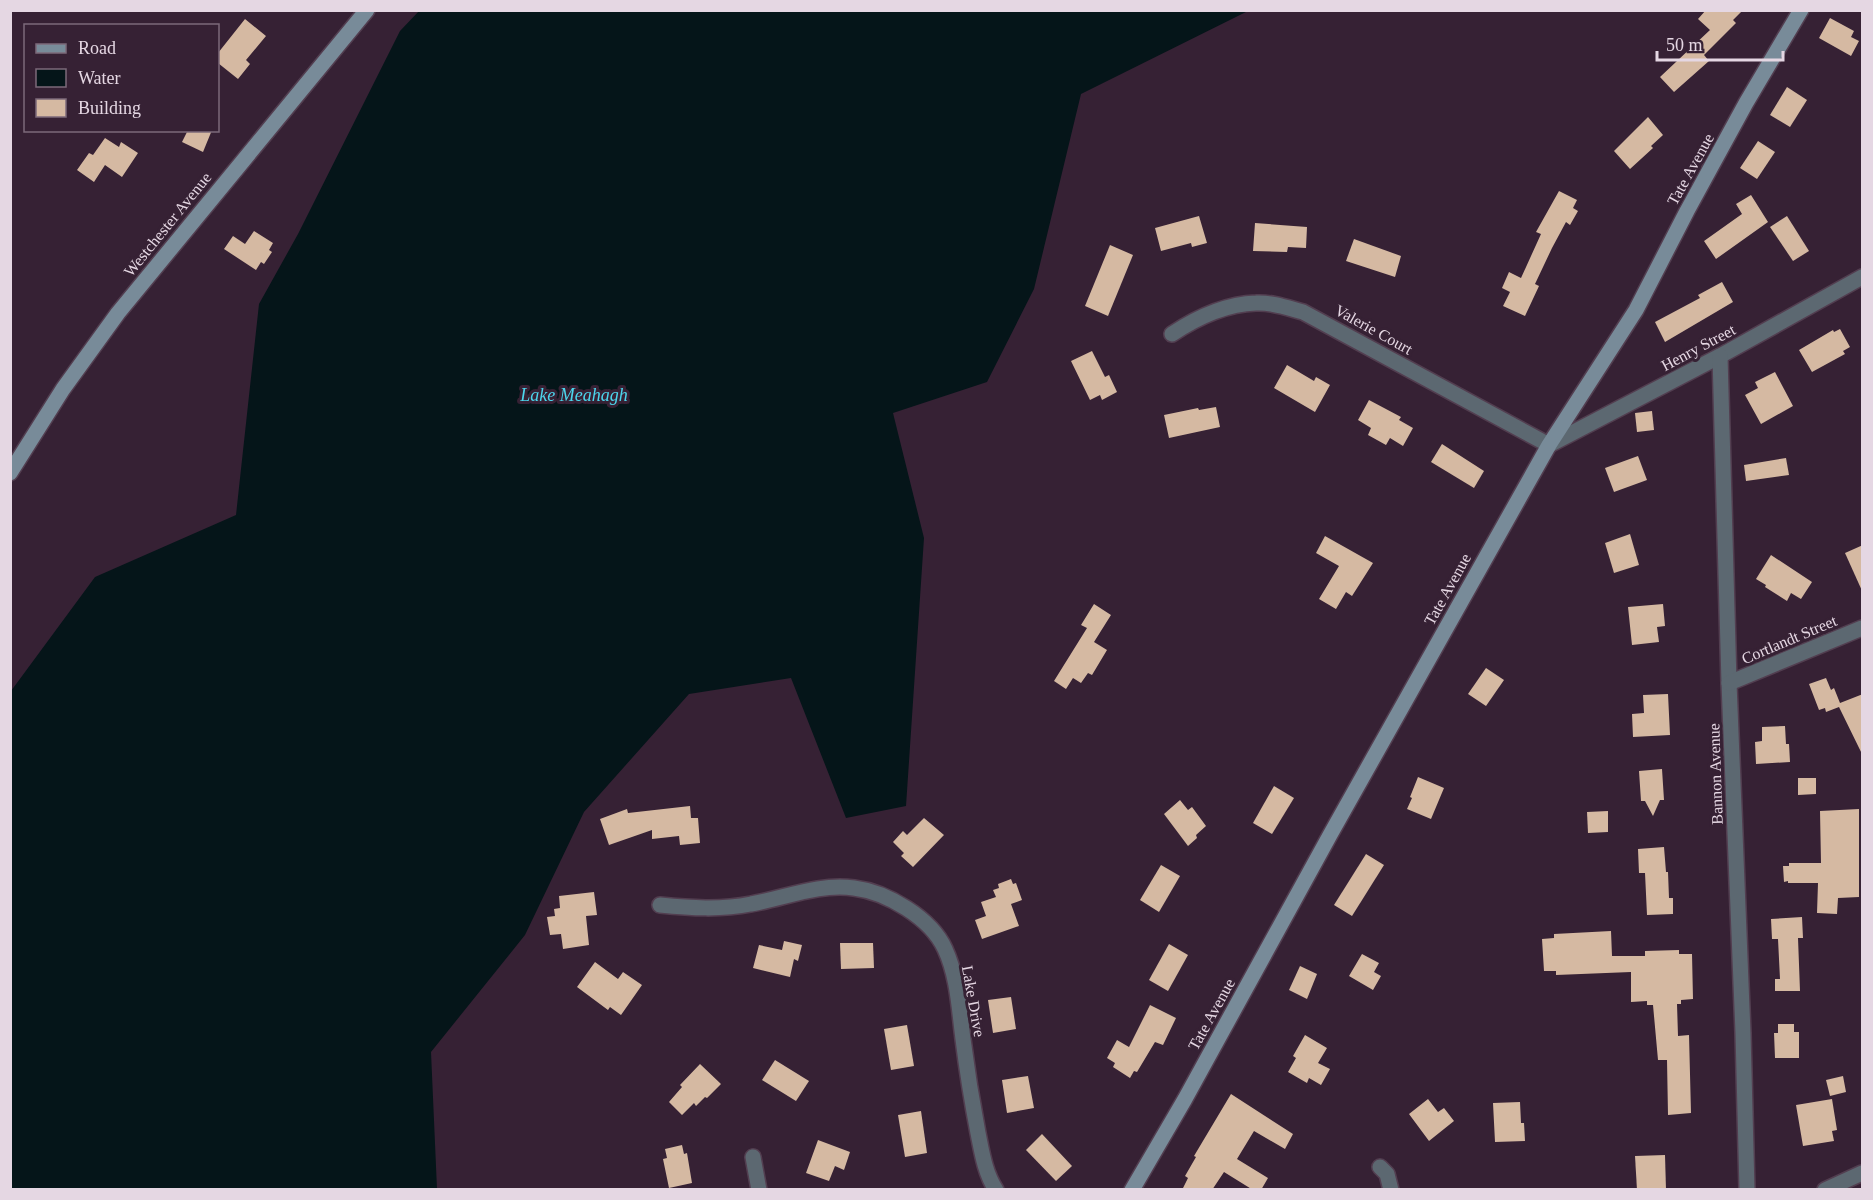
<svg xmlns="http://www.w3.org/2000/svg" width="1873" height="1200" font-family="'Times New Roman',serif">
  <style>
    .water { fill: #051519 }
    .building { fill: #d5b9a2 }
    .lines { fill: none; stroke-linecap: round; stroke-linejoin: round }
    .street-casing { stroke: #523e50; stroke-width: 18 }
    .secondary-casing { stroke: #523e50; stroke-width: 18 }
    .street { stroke: #5c6871; stroke-width: 15 }
    .secondary { stroke: #788b99; stroke-width: 15 }
    .labels { text-anchor: middle; stroke-width: 6; stroke-linejoin: round; paint-order: stroke }
    .street-label { font-size: 16px; fill: #e5d7e3; stroke: #362134 }
    .water-label { font-size: 18px; font-style: italic; fill: #4cd6ed; stroke: #362134 }
  </style>
  <rect width="100%" height="100%" fill="#362134"/>
  <path class="water" d="M420 10 1248 11 1081 94 1034 289 987 382 893 413 924 538 906 806 846 818 791 678 689 694 584 812 525 935 431 1052 437 1189H11V691L95 577 236 515 259 304 298 234 400 31Z"/>
  <g class="building">
    <path d="M1706 10H1743L1733 20 1736 23 1704 55 1709 61 1674 92 1660 77 1710 30 1698 19Z"/>
    <path d="M1830 18 1854 31 1851 37 1859 41 1851 56 1819 38Z"/>
    <path d="M245 19 266 36 246 60 250 64 238 79 218 63V53Z"/>
    <path d="M1787 87 1807 100 1790 127 1770 115Z"/>
    <path d="M1648 117 1663 135 1651 146 1653 148 1630 169 1614 151Z"/>
    <path d="M188 130H212L203 152 182 142Z"/>
    <path d="M105 138 119 147 121 142 138 153 122 177 105 165 94 182 77 170 89 153 93 155Z"/>
    <path d="M1758 141 1775 152 1757 179 1740 168Z"/>
    <path d="M1559 191 1577 200 1573 208 1578 211 1570 225 1566 222 1552 248 1535 284 1539 286 1525 316 1503 306 1510 292 1502 288 1509 272 1521 278 1541 234 1536 232Z"/>
    <path d="M1751 195 1768 222 1716 259 1704 241 1742 214 1736 204Z"/>
    <path d="M1199 216 1207 243 1192 247 1191 243 1161 251 1155 228Z"/>
    <path d="M1787 216 1809 251 1793 261 1770 227Z"/>
    <path d="M1255 223 1307 227 1306 248 1288 247 1287 252 1253 251Z"/>
    <path d="M254 231 273 243 269 250 272 252 264 264 261 262 256 270 224 249 233 236 245 244Z"/>
    <path d="M1354 239 1401 256 1395 277 1346 261Z"/>
    <path d="M1110 245 1133 255 1108 316 1085 306Z"/>
    <path d="M1722 282 1733 302 1665 342 1655 322 1700 298 1698 295Z"/>
    <path d="M1840 329 1850 347 1843 351 1845 354 1812 372 1799 350 1833 330 1834 332Z"/>
    <path d="M1092 351 1105 377 1109 375 1117 392 1102 400 1100 395 1090 400 1071 361Z"/>
    <path d="M1287 365 1314 381 1316 377 1330 385 1315 412 1274 388Z"/>
    <path d="M1775 372 1793 406 1761 424 1745 395 1758 388 1755 382Z"/>
    <path d="M1369 400 1401 417 1399 420 1413 428 1403 446 1390 438 1386 445 1368 435 1371 428 1358 420Z"/>
    <path d="M1216 407 1220 427 1169 438 1164 415 1198 408 1199 410Z"/>
    <path d="M1652 411 1654 430 1637 432 1635 413Z"/>
    <path d="M1442 444 1484 471 1474 488 1431 462Z"/>
    <path d="M1638 456 1647 480 1614 492 1605 468Z"/>
    <path d="M1786 458 1789 475 1746 481 1744 465Z"/>
    <path d="M1630 534 1639 565 1614 573 1605 543Z"/>
    <path d="M1325 536 1373 563 1352 596 1346 592 1336 609 1319 599 1339 566 1316 553Z"/>
    <path d="M1863 545V593L1845 553Z"/>
    <path d="M1771 555 1812 582 1801 599 1791 593 1787 601 1765 587 1766 585 1756 579Z"/>
    <path d="M1094 604 1111 615 1094 642 1107 650 1092 675 1088 673 1081 683 1073 678 1066 689 1054 681 1087 628 1081 625Z"/>
    <path d="M1663 604 1665 626 1657 627 1659 642 1632 645 1628 607Z"/>
    <path d="M1486 668 1504 680 1486 706 1468 694Z"/>
    <path d="M1826 678 1831 690 1834 688 1840 703 1863 694V756L1839 707 1826 712 1825 708 1819 710 1809 684Z"/>
    <path d="M1668 694 1670 735 1633 737 1632 714 1644 713 1643 695Z"/>
    <path d="M1785 726 1786 744H1789L1790 762 1756 764 1755 742 1762 741V727Z"/>
    <path d="M1662 769 1664 800H1660L1653 816 1645 801H1641L1639 771Z"/>
    <path d="M1418 777 1444 788 1431 819 1407 809 1412 798 1410 797Z"/>
    <path d="M1798 778H1816V794L1798 795Z"/>
    <path d="M1274 786 1294 798 1272 834 1253 823Z"/>
    <path d="M1180 800 1188 810 1192 807 1206 826 1196 835 1197 838 1188 846 1164 814Z"/>
    <path d="M690 806 691 818H698L700 843 680 845 679 836 652 839V830L609 845 600 819 627 809 628 813Z"/>
    <path d="M1859 809V897L1838 898 1837 914 1817 913 1818 883H1788V881L1784 882 1783 866H1789V863H1821L1820 811Z"/>
    <path d="M1608 811V832L1588 833 1587 812Z"/>
    <path d="M924 818 944 835 913 867 901 856 904 853 893 842 903 831 907 835Z"/>
    <path d="M1664 847 1666 872H1668L1669 898H1673V914L1647 915 1645 873H1639L1638 849Z"/>
    <path d="M1366 854 1384 865 1352 916 1334 905Z"/>
    <path d="M1161 865 1180 876 1159 912 1140 900Z"/>
    <path d="M1011 879 1013 884 1016 883 1022 900 1011 904 1019 926 982 939 975 920 986 916 981 902 996 897 993 890 999 888 998 884Z"/>
    <path d="M594 892 597 915 586 916 589 945 563 949 561 934 550 935 547 917 555 916 554 909 560 908 559 896Z"/>
    <path d="M1802 917 1803 938H1798L1800 991H1775V979H1780L1778 939H1772L1771 919Z"/>
    <path d="M1611 931 1612 956H1645V951L1679 950V954H1692L1693 999 1681 1000V1004H1677L1678 1036 1689 1035 1691 1113 1668 1115 1667 1060H1658L1653 1005H1647V1001L1631 1002V972L1556 975V971H1544L1542 939 1554 938V934Z"/>
    <path d="M784 941 802 945 798 961 794 959 790 977 753 968 759 945 782 950Z"/>
    <path d="M840 943H873L874 968 841 969Z"/>
    <path d="M1169 944 1188 955 1168 991 1149 980Z"/>
    <path d="M1362 954 1379 963 1374 972 1381 976 1373 990 1349 976Z"/>
    <path d="M595 962 618 979 623 972 642 985 621 1015 610 1007 608 1010 577 987Z"/>
    <path d="M1300 966 1317 974 1307 999 1289 990Z"/>
    <path d="M1011 997 1016 1029 993 1033 988 1000Z"/>
    <path d="M1150 1005 1176 1018 1163 1045 1155 1042 1137 1072 1134 1071 1130 1078 1113 1067 1115 1063 1107 1058 1117 1040 1129 1047Z"/>
    <path d="M1778 1024H1794V1032H1799V1058H1775L1774 1033H1778Z"/>
    <path d="M907 1025 914 1066 891 1070 884 1029Z"/>
    <path d="M1305 1035 1327 1048 1318 1063 1330 1069 1321 1085 1309 1078 1307 1083 1288 1072 1296 1058 1293 1056Z"/>
    <path d="M775 1060 809 1081 796 1101 762 1080Z"/>
    <path d="M700 1064 721 1084 707 1098 705 1097 696 1106 694 1103 682 1115 669 1102 682 1087 680 1085Z"/>
    <path d="M1028 1076 1034 1108 1007 1113 1002 1080Z"/>
    <path d="M1843 1076 1846 1092 1830 1096 1826 1080Z"/>
    <path d="M1231 1094 1293 1134 1285 1149 1254 1131 1237 1159 1268 1178 1261 1190H1253L1224 1172 1212 1190H1182L1188 1178 1185 1176 1196 1157 1194 1156Z"/>
    <path d="M1428 1099 1438 1112 1444 1108 1454 1121 1429 1141 1409 1114Z"/>
    <path d="M1832 1099 1837 1130 1832 1131 1834 1141 1803 1146 1796 1105Z"/>
    <path d="M1520 1102 1521 1123H1524L1525 1141 1495 1142 1493 1103Z"/>
    <path d="M921 1111 927 1153 905 1157 898 1115Z"/>
    <path d="M1042 1134 1072 1166 1056 1181 1026 1150Z"/>
    <path d="M818 1140 850 1152 844 1170 835 1166 829 1181 806 1173Z"/>
    <path d="M682 1145 684 1154 687 1153 692 1183 669 1188 663 1159 667 1158 665 1149Z"/>
    <path d="M1665 1155 1666 1190H1637L1635 1156Z"/>
  </g>
  <g class="lines">
    <defs>
      <g id="street">
        <path d="M1172 334C1196 318 1226 304 1256 303 1272 302 1288 308 1303 312L1549 445 1720 356 1862 277"/>
        <path d="M1720 356 1729 683 1743 1033 1747 1190"/>
        <path d="M1729 683 1862 628"/>
        <path d="M660 905C690 908 721 910 751 904 785 898 819 883 854 888 887 892 931 918 945 949 958 977 959 1009 963 1039 967 1071 972 1102 978 1133 982 1153 985 1173 996 1190"/>
        <path d="M753 1157 759 1190"/>
        <path d="M1380 1167 1387 1174 1391 1190"/>
        <path d="M1825 1190 1862 1173"/>
      </g>
      <g id="secondary">
        <path d="M10 473 63 389 118 313 367 10"/>
        <path d="M1132 1190 1185 1099 1330 835 1549 445 1636 310 1687 211 1746 103 1801 10"/>
      </g>
    </defs>
    <use href="#street" class="street-casing"/>
    <use href="#secondary" class="secondary-casing"/>
    <use href="#street" class="street"/>
    <use href="#secondary" class="secondary"/>
  </g>
  <g class="labels">
    <g class="street-label">
      <text transform="translate(1690 169) rotate(-61)" y="6">Tate Avenue</text>
      <text transform="translate(167 224) rotate(-51)" y="6">Westchester Avenue</text>
      <text transform="translate(1374 329) rotate(29)" y="6">Valerie Court</text>
      <text transform="translate(1698 347) rotate(-28)" y="6">Henry Street</text>
      <text transform="translate(1447 589) rotate(-61)" y="6">Tate Avenue</text>
      <text transform="translate(1789 639) rotate(-23)" y="6">Cortlandt Street</text>
      <text transform="translate(1715 774) rotate(-92)" y="6">Bannon Avenue</text>
      <text transform="translate(974 1001) rotate(80)" y="6">Lake Drive</text>
      <text transform="translate(1211 1014) rotate(-61)" y="6">Tate Avenue</text>
    </g>
    <g class="water-label">
      <text x="574" y="401">Lake Meahagh</text>
    </g>
  </g>
  <rect width="1873" height="1200" fill="none" stroke="#e5d7e3" stroke-width="24"/>
  <rect x="24" y="24" width="195" height="108" fill="#362134" stroke="#7c6a7a" stroke-width="1.5"/>
  <rect x="36" y="44" width="30" height="9" fill="#788b99" stroke="#7c6a7a" stroke-width="1.5"/>
  <text x="78" y="54" font-size="18" fill="#e5d7e3">Road</text>
  <rect x="36" y="69" width="30" height="18" fill="#051519" stroke="#7c6a7a" stroke-width="1.5"/>
  <text x="78" y="84" font-size="18" fill="#e5d7e3">Water</text>
  <rect x="36" y="99" width="30" height="18" fill="#d5b9a2" stroke="#7c6a7a" stroke-width="1.5"/>
  <text x="78" y="114" font-size="18" fill="#e5d7e3">Building</text>
  <path d="M1657 51v9h126v-9" fill="none" stroke="#e5d7e3" stroke-width="3"/>
  <text x="1666" y="51" font-size="18" fill="#e5d7e3" stroke="#362134" stroke-width="4.5" paint-order="stroke">50 m</text>
</svg>
